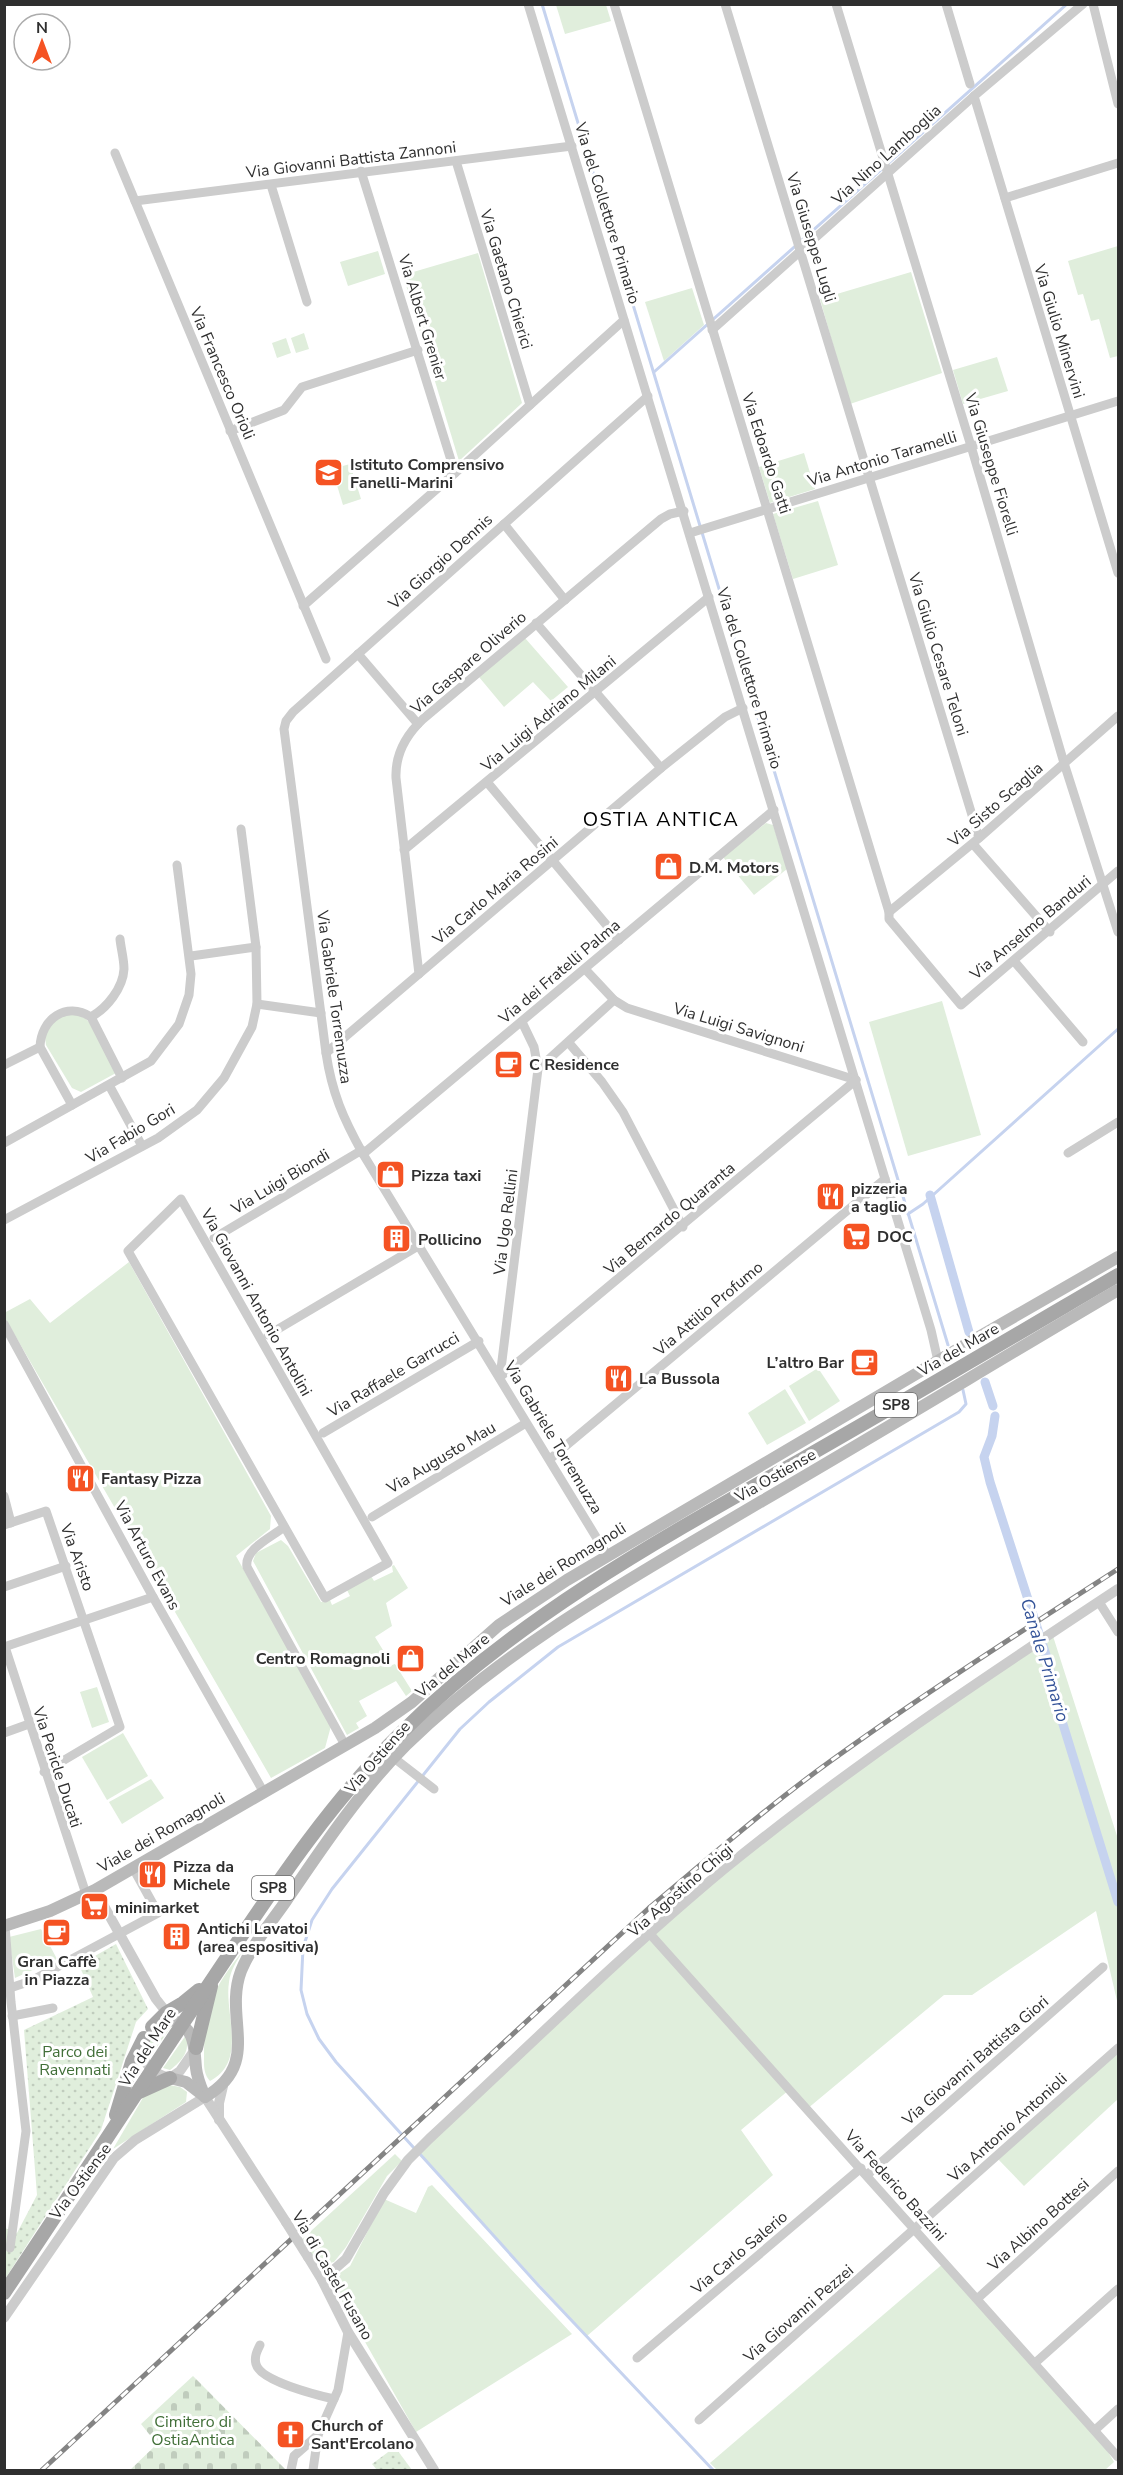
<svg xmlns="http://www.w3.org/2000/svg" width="1123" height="2475" font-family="'Nunito Sans',sans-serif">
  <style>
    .green { fill: #e0eedc }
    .cemetery { fill: url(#cemetery-stones) }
    .park { fill: url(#park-dots) }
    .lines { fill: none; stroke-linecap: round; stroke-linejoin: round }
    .stream { stroke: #c6d3ef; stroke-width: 3 }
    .canal { stroke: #c6d3ef; stroke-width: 9 }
    .minor { stroke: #ccc; stroke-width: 9 }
    .tertiary { stroke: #ccc; stroke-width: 10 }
    .secondary { stroke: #b9b9b9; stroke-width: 12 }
    .primary { stroke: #a7a7a7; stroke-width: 14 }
    .rail-casing { stroke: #848484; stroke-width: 5 }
    .rail { stroke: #fff; stroke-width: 3; stroke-dasharray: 9; stroke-linecap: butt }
    .tertiary-bridge { stroke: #ccc; stroke-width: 10 }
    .labels { text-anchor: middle; stroke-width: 6; stroke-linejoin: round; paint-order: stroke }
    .shield { fill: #fff; stroke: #6d6d6d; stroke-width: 1.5 }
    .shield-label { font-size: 15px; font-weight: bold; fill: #2f2f2f }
    .street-label { font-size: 16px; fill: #2f2f2f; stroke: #fff }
    .poi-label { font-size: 16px; font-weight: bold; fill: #2f2f2f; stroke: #fff; text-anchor: start }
    .park-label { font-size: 16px; fill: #416f38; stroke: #fff }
    .water-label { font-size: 18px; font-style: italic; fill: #355499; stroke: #fff }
    .quarter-label { font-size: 20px; letter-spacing: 1.5px; fill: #000; stroke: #fff }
  </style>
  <defs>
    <pattern id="cemetery-stones" width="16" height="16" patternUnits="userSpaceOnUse" patternTransform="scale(1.5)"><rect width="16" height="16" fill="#e0eedc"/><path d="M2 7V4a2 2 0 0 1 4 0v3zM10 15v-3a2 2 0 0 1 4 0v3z" fill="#c0ccbd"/></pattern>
    <pattern id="park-dots" width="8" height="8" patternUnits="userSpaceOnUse" patternTransform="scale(1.5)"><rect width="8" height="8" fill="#e0eedc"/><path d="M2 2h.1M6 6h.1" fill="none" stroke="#c0ccbd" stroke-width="1.8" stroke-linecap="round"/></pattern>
  </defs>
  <rect width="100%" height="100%" fill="#fff"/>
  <g class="green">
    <path d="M556 5H606L611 21 565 34Z"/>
    <path d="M1118 246V356L1110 358 1099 319 1091 321 1083 294 1078 295 1068 261Z"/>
    <path d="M378 251 385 274 348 286 340 262Z"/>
    <path d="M478 253 522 403 459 461 403 275Z"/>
    <path d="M911 272 942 373 850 404 820 299Z"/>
    <path d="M692 288 704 325 664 361 645 302Z"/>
    <path d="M304 333 309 349 296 353 291 338Z"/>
    <path d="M286 338 291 353 277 358 272 343Z"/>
    <path d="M997 357 1008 391 963 404 953 370Z"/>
    <path d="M804 453 815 489 770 503 759 467Z"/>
    <path d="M350 464 361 499 343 505 332 469Z"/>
    <path d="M818 501 838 565 793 579 773 514Z"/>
    <path d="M525 638 568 687 551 701 533 682 504 707 479 677Z"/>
    <path d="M766 823 773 825 787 869 754 895 723 857Z"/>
    <path d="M942 1001 981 1135 908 1156 869 1022Z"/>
    <path d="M72 1013 85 1018 91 1024 116 1073 81 1092 72 1088 46 1045 45 1037 53 1020Z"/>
    <path d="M129 1262 271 1516 270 1529 236 1556 331 1726 325 1748 271 1778 5 1318 4 1313 30 1299 50 1323Z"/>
    <path d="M818 1368 840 1401 809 1421 789 1386Z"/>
    <path d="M785 1389 806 1423 767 1445 748 1413Z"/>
    <path d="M281 1540 288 1546 321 1602 330 1600 332 1605 350 1596 347 1590 371 1576 374 1581 393 1572 392 1566 394 1565 408 1588 386 1603 392 1626 375 1637 386 1655 382 1658 386 1667 395 1664 412 1691 406 1696 396 1681 359 1701 367 1716 356 1723 359 1728 347 1735 253 1561 256 1553Z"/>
    <path d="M1052 1633 1118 1839V2005L1096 1911 972 1995H944L807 2109 789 2090 741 2130 773 2175 587 2336 414 2148 650 1934 791 1816Z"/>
    <path d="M97 1687 109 1722 92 1728 80 1692Z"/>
    <path d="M123 1733 148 1776 107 1800 82 1757Z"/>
    <path d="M151 1779 164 1798 122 1824 109 1802Z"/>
    <path d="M41 1929 57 1959 15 1978 9 1937Z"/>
    <path d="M242 1952C237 1961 230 1971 229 1982 224 2014 248 2061 210 2081 203 2074 204 2064 204 2055 204 2008 213 1988 242 1952Z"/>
    <path d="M173 2024 150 2057 146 2046C151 2032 160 2029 173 2024Z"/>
    <path d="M186 2035C190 2051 183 2060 170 2070L163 2068Z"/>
    <path d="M1118 2048V2099L1024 2186 996 2157Z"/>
    <path d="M169 2085 180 2087 187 2092 186 2102 113 2149 144 2096Z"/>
    <path d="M395 2154 402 2161 387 2176 346 2247 334 2262 322 2265 315 2263 299 2242Z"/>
    <path d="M432 2185 572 2334 416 2432 330 2280 350 2266 384 2199 416 2213 428 2187Z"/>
    <path d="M945 2262 1095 2430 1114 2462 1105 2470H717L710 2463Z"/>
  </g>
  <path class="cemetery" d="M193 2376 201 2384 286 2470H130L157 2444 141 2424Z"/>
  <g class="park">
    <path d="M116 1944 148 2009 136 2022 101 2130 5 2279V2228L17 2233 37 2195 24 2030 93 1997 79 1965Z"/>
    <path d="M395 2447 412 2470H377L372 2464Z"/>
  </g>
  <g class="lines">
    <g class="stream">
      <path d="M542 4 948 1345"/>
      <path d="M654 372 1067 4"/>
      <path d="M908 1214 923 1204 1118 1029"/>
      <path d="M414 2148 336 2062 319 2039 307 2014 301 1990 303 1948 312 1920 332 1889 460 1729 489 1702 558 1647 959 1412 966 1404 963 1390"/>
      <path d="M419 2153 539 2286 713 2470"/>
    </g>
    <g class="canal">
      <path d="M930 1195 969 1332"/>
      <path d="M985 1382 993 1406"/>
      <path d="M995 1416 992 1436 984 1457 990 1482 1047 1658 1062 1721 1118 1902"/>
    </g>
    <g class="minor">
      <path d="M528 4 931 1330 938 1361"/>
      <path d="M614 4C705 307 799 609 889 912V919L961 1005 1118 871"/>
      <path d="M725 4 979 838"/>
      <path d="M836 4 971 446 1064 763 1118 932"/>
      <path d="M946 4 970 84"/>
      <path d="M1093 4 1118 104"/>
      <path d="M974 96 1118 573"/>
      <path d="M115 153 326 659"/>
      <path d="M456 161 530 405"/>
      <path d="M361 171 455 473"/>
      <path d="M271 185 307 302"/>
      <path d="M1005 198 1118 163"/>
      <path d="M135 201 572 146"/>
      <path d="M712 330 974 96 1083 4"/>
      <path d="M230 431 284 410 302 387 418 350"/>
      <path d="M504 524 565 600"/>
      <path d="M690 533 1118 401"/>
      <path d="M303 606 455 473 624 320"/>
      <path d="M536 623 661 768"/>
      <path d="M358 654 418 724"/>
      <path d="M487 782 619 940"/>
      <path d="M973 844 1050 932"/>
      <path d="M404 850 709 597"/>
      <path d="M889 912 979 838 1118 716"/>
      <path d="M191 956 256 947"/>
      <path d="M1014 961 1083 1042"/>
      <path d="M585 969 614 1000 627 1008 856 1080"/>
      <path d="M419 974 396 778C395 754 406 735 423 719L661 519 670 514 684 511"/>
      <path d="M257 1004 321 1013"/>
      <path d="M91 1017C107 1008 123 988 124 969 124 959 121 949 120 939"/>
      <path d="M569 1043 602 1082 623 1112 683 1227"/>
      <path d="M326 1053 661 768 725 717 743 708"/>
      <path d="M4 1065 40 1047"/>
      <path d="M538 1069 614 1000"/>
      <path d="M109 1085 142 1146"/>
      <path d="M72 1105 40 1047C41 1019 66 1001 91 1017L122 1078"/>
      <path d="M4 1143 151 1061 179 1024 189 995 191 974 177 865"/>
      <path d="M1068 1153 1118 1122"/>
      <path d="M363 1154 774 810"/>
      <path d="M181 1199 388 1563 325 1598 128 1251Z"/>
      <path d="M4 1220 158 1138 197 1110 224 1078 252 1027 257 1004 256 947 241 829"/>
      <path d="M214 1238 362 1150"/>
      <path d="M4 1324 153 1597 263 1791"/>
      <path d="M268 1335 420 1245"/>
      <path d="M500 1377 856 1080"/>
      <path d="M500 1377 538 1069 534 1047 522 1022"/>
      <path d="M323 1433 479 1341"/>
      <path d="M550 1459 885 1179"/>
      <path d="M4 1496 11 1523"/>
      <path d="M372 1517 526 1423"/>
      <path d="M4 1525 46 1511 120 1727 44 1772"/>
      <path d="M284 1527C272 1537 244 1549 247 1567L345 1745"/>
      <path d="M607 1555 363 1154C343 1118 332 1093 326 1053L284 729 286 721 293 712 648 396"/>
      <path d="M4 1587 66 1566"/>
      <path d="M1099 1602 1118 1632"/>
      <path d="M4 1647 153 1597"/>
      <path d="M5 1647 86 1894"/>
      <path d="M4 1733 29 1724"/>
      <path d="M394 1758 434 1789"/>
      <path d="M5 1926 11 2002 26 2131 10 2248"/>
      <path d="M650 1934 1118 2457"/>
      <path d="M10 1988 31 1981 158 1913 133 1868"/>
      <path d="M12 2016 53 2008"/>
      <path d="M867 2175 1103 1967"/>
      <path d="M977 2299 1118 2171"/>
      <path d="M260 2345C257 2351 254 2357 256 2364 260 2381 317 2395 334 2399"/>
      <path d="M637 2358 861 2168"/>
      <path d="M1035 2363 1118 2289"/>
      <path d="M699 2420 1118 2048"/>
      <path d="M1095 2430 1118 2409"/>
      <path d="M291 2470 294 2456 318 2435"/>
      <path d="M313 2470 318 2435 338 2390 348 2332"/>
    </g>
    <g class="tertiary">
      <path d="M95 1890 156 1999 171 2018"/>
      <path d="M142 2044C140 2063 153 2074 170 2078L180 2071 196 2048"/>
      <path d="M219 2120V2103L223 2086"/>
      <path d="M308 2257 322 2280 348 2332 434 2470"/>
      <path d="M322 2280 346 2259 384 2193 408 2160 429 2139C526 2049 621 1955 723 1870 849 1767 983 1678 1118 1589"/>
      <path d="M4 2318 114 2158 135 2140 205 2097 286 2222"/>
    </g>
    <g class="secondary">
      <path d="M4 1926 50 1911 95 1890 375 1728 412 1702 499 1625 567 1580 965 1345 1118 1257"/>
      <path d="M155 2025 172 2020C196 2028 194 2047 196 2068 197 2078 201 2087 205 2097"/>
      <path d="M170 2078 186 2082 204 2096"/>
      <path d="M205 2097C263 2063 223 2019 241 1971 251 1946 270 1924 286 1901 322 1848 360 1791 406 1745 509 1644 639 1574 762 1501 881 1432 999 1360 1118 1290"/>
    </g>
    <g class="primary">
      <path d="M152 2027 166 2013 183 2003 199 1990"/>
      <path d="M196 2048 211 1986"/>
      <path d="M139 2092 170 2078"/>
      <path d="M116 2115 132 2062 144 2038"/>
      <path d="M4 2293C75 2188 143 2082 214 1977 271 1892 328 1804 402 1732 519 1616 662 1538 804 1458 909 1398 1014 1336 1118 1275"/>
    </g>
    <defs>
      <path id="rail" d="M42 2470 649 1908C709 1858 768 1806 832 1760 925 1693 1022 1631 1118 1569"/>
    </defs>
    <use href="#rail" class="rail-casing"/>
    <use href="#rail" class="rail"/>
    <path class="tertiary-bridge" d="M286 2222 308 2257"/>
  </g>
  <defs>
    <symbol id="school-square" viewBox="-11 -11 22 22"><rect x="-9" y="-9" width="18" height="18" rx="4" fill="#f55323" stroke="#fff"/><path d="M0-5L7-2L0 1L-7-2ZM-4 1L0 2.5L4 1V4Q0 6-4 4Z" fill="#fff"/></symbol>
    <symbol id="shop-square" viewBox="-11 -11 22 22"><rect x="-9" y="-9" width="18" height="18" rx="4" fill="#f55323" stroke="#fff"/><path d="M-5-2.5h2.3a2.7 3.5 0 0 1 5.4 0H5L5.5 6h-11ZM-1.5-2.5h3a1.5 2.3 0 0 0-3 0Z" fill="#fff"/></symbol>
    <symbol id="cafe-square" viewBox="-11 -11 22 22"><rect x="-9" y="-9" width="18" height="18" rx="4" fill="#f55323" stroke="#fff"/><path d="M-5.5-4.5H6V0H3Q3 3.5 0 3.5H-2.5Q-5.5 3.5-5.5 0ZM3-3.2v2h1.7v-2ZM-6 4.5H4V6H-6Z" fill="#fff"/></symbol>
    <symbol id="restaurant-square" viewBox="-11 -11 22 22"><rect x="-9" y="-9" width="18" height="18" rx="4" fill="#f55323" stroke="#fff"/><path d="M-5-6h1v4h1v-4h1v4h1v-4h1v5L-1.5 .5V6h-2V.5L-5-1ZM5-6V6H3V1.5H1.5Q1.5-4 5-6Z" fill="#fff"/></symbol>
    <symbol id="supermarket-square" viewBox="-11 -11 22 22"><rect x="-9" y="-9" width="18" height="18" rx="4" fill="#f55323" stroke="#fff"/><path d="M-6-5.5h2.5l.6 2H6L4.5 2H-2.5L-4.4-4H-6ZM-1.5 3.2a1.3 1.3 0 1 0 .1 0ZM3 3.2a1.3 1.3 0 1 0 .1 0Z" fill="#fff"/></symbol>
    <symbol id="building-square" viewBox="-11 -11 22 22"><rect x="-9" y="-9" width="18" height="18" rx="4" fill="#f55323" stroke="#fff"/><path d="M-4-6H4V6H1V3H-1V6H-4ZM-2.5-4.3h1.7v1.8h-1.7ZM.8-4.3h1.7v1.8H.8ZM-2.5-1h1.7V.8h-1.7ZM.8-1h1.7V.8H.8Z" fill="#fff"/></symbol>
    <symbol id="church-square" viewBox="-11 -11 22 22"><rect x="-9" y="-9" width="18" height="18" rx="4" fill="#f55323" stroke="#fff"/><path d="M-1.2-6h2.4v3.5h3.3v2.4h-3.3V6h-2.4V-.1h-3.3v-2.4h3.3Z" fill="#fff"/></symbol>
  </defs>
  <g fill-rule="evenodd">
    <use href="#school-square" x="312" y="456" width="33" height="33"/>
    <use href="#shop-square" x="652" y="850" width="33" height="33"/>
    <use href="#cafe-square" x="492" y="1048" width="33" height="33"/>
    <use href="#shop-square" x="374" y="1158" width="33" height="33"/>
    <use href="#restaurant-square" x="814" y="1180" width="33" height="33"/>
    <use href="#supermarket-square" x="840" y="1220" width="33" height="33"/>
    <use href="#building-square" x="380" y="1222" width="33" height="33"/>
    <use href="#cafe-square" x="848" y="1346" width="33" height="33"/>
    <use href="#restaurant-square" x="602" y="1362" width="33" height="33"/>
    <use href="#restaurant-square" x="64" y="1462" width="33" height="33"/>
    <use href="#shop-square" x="394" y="1642" width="33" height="33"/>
    <use href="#restaurant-square" x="136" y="1858" width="33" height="33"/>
    <use href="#supermarket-square" x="78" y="1890" width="33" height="33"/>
    <use href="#cafe-square" x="40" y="1916" width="33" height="33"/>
    <use href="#building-square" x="160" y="1920" width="33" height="33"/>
    <use href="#church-square" x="274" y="2418" width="33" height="33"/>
  </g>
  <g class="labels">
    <g class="shield">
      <rect x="875" y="1393" width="42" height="24" rx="4.5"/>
      <rect x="252" y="1876" width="42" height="24" rx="4.5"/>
    </g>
    <g class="shield-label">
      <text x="896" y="1410">SP8</text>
      <text x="273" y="1893">SP8</text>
    </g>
    <g class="street-label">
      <text transform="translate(886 154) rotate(-42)" y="6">Via Nino Lamboglia</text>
      <text transform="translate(351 159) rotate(-7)" y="6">Via Giovanni Battista Zannoni</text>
      <text transform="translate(608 213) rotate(73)" y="6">Via del Collettore Primario</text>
      <text transform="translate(812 237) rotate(73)" y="6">Via Giuseppe Lugli</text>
      <text transform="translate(507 279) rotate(73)" y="6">Via Gaetano Chierici</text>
      <text transform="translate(423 317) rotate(73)" y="6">Via Albert Grenier</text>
      <text transform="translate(1060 331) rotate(73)" y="6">Via Giulio Minervini</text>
      <text transform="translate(223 373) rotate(67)" y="6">Via Francesco Orioli</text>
      <text transform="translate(767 453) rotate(72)" y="6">Via Edoardo Gatti</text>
      <text transform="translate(882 458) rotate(-17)" y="6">Via Antonio Taramelli</text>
      <text transform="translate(992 464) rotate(73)" y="6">Via Giuseppe Fiorelli</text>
      <text transform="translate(440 561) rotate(-42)" y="6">Via Giorgio Dennis</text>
      <text transform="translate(939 654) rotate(73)" y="6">Via Giulio Cesare Teloni</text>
      <text transform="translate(468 662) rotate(-41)" y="6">Via Gaspare Oliverio</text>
      <text transform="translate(750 678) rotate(73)" y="6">Via del Collettore Primario</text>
      <text transform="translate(548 713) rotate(-40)" y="6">Via Luigi Adriano Milani</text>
      <text transform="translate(995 804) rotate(-41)" y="6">Via Sisto Scaglia</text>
      <text transform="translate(495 890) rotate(-40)" y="6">Via Carlo Maria Rosini</text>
      <text transform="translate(1030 927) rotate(-40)" y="6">Via Anselmo Banduri</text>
      <text transform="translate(559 971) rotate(-40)" y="6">Via dei Fratelli Palma</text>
      <text transform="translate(335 997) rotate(82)" y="6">Via Gabriele Torremuzza</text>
      <text transform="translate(739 1027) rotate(17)" y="6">Via Luigi Savignoni</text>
      <text transform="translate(130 1133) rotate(-31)" y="6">Via Fabio Gori</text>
      <text transform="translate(280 1181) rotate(-31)" y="6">Via Luigi Biondi</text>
      <text transform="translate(669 1218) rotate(-40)" y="6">Via Bernardo Quaranta</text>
      <text transform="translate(505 1222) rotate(-83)" y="6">Via Ugo Rellini</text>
      <text transform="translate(257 1302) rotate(61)" y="6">Via Giovanni Antonio Antolini</text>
      <text transform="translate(708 1308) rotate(-40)" y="6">Via Attilio Profumo</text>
      <text transform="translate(958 1349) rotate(-30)" y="6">Via del Mare</text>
      <text transform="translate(393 1374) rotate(-31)" y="6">Via Raffaele Garrucci</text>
      <text transform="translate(554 1437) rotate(59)" y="6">Via Gabriele Torremuzza</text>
      <text transform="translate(441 1457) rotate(-31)" y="6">Via Augusto Mau</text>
      <text transform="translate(775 1475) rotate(-30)" y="6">Via Ostiense</text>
      <text transform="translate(148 1555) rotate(62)" y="6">Via Arturo Evans</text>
      <text transform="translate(78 1557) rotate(70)" y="6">Via Aristo</text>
      <text transform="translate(563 1564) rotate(-32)" y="6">Viale dei Romagnoli</text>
      <text transform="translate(452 1665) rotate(-40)" y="6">Via del Mare</text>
      <text transform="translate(377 1757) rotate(-49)" y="6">Via Ostiense</text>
      <text transform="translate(58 1767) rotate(72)" y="6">Via Pericle Ducati</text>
      <text transform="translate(161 1832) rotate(-30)" y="6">Viale dei Romagnoli</text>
      <text transform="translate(680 1890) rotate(-41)" y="6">Via Agostino Chigi</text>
      <text transform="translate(147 2047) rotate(-57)" y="6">Via del Mare</text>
      <text transform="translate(975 2060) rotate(-41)" y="6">Via Giovanni Battista Giori</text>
      <text transform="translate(1007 2127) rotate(-42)" y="6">Via Antonio Antonioli</text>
      <text transform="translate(80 2181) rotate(-53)" y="6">Via Ostiense</text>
      <text transform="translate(896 2185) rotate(48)" y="6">Via Federico Bazzini</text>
      <text transform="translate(1038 2224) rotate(-42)" y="6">Via Albino Bottesi</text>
      <text transform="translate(739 2252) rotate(-40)" y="6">Via Carlo Salerio</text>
      <text transform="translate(333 2275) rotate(60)" y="6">Via di Castel Fusano</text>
      <text transform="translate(798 2313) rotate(-41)" y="6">Via Giovanni Pezzei</text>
    </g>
    <g class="poi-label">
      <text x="350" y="470">Istituto Comprensivo<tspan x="350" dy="18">Fanelli-Marini</tspan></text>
      <text x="689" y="873">D.M. Motors</text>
      <text x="529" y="1070">C Residence</text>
      <text x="411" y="1181">Pizza taxi</text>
      <text x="851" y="1194">pizzeria<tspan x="851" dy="18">a taglio</tspan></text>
      <text x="877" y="1242">DOC</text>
      <text x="418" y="1245">Pollicino</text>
      <text x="844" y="1368" text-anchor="end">L’altro Bar</text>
      <text x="639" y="1384">La Bussola</text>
      <text x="101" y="1484">Fantasy Pizza</text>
      <text x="390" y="1664" text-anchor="end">Centro Romagnoli</text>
      <text x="173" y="1872">Pizza da<tspan x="173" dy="18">Michele</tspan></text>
      <text x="115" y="1913">minimarket</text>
      <text x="197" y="1934">Antichi Lavatoi<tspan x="197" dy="18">(area espositiva)</tspan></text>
      <text x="57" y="1967" text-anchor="middle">Gran Caffè<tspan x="57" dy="18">in Piazza</tspan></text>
      <text x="311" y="2431">Church of<tspan x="311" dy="18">Sant'Ercolano</tspan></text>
    </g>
    <g class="park-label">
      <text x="75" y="2057">Parco dei<tspan x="75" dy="18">Ravennati</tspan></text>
      <text x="193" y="2427">Cimitero di<tspan x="193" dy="18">OstiaAntica</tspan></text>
    </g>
    <g class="water-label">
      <text transform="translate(1045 1660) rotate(73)" y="6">Canale Primario</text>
    </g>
    <g class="quarter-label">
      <text x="661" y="826">OSTIA ANTICA</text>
    </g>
  </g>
  <rect width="1123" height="2475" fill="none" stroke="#2f2f2f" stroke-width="12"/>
  <g transform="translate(42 42)"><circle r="28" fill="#ffffff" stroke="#acacac" stroke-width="1.5"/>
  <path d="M0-4.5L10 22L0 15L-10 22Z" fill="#f55323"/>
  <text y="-9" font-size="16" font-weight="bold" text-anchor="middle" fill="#2f2f2f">N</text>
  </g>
</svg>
